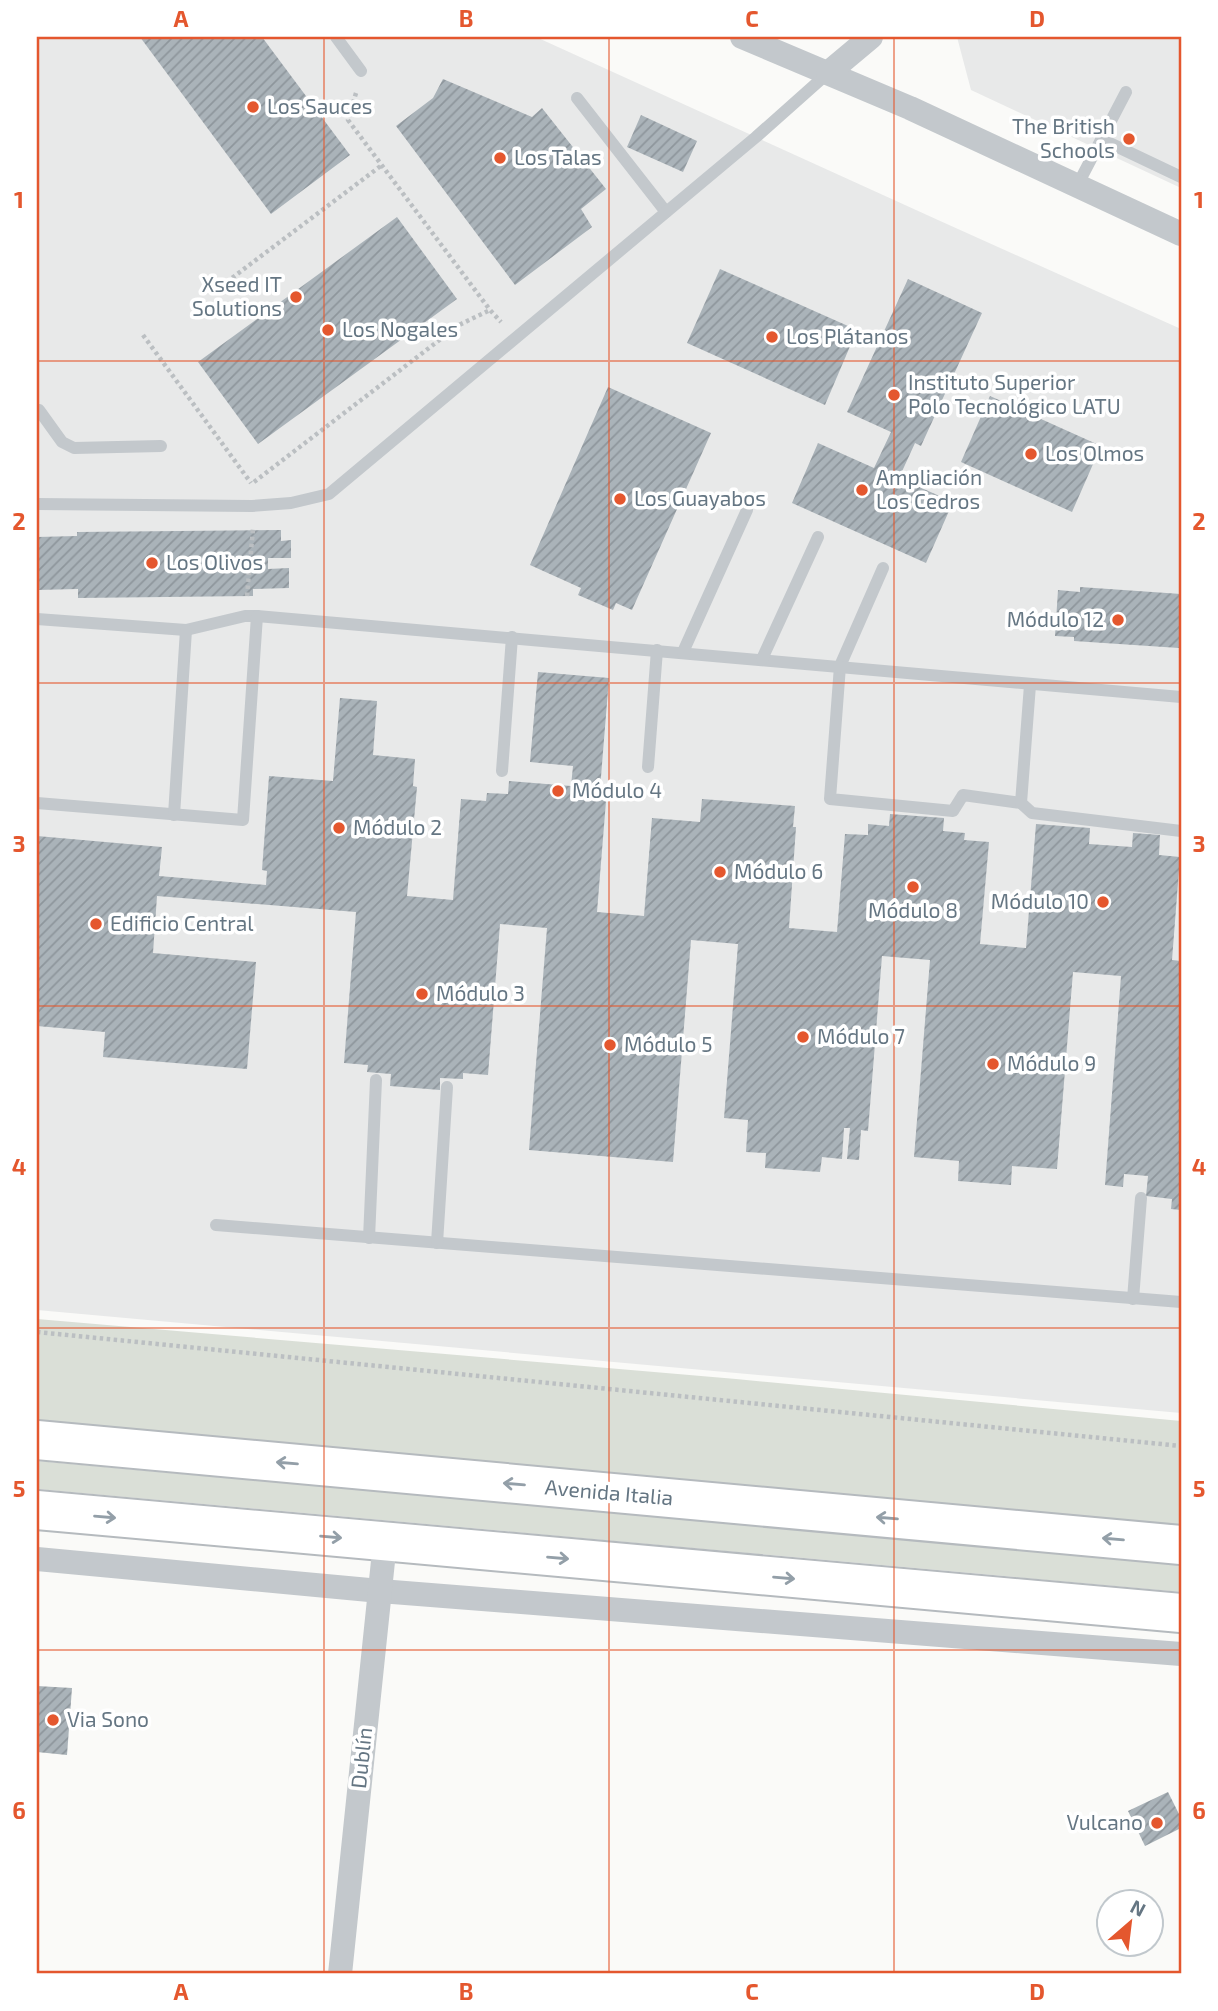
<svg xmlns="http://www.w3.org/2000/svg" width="1218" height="2011" font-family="'Exo 2',sans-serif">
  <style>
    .built { fill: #e8e9e9 }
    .green { fill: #dadfd7 }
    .building { fill: url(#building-hatch) }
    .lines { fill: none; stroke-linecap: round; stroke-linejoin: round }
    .primary-casing { stroke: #b5babe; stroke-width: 42 }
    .path { stroke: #bbbfc2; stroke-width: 4.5; stroke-dasharray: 3.5 3.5; stroke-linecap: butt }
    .lane { stroke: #c3c8cc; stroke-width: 12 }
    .street { stroke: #c3c8cc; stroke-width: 24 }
    .primary { stroke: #fff; stroke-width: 38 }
    .oneway { stroke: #939fa8 }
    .grid { fill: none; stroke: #e4572e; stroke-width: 2; stroke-opacity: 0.55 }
    .poi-dot { fill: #e4572e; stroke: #fff; stroke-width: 2.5 }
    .labels { text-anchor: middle; stroke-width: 7; stroke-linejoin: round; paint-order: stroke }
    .poi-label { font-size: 21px; fill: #657683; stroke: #fff; text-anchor: start }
    .street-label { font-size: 21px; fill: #657683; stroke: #fff }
    .neatline { fill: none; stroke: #e4572e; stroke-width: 2.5 }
    .grid-label { font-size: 23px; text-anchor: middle; font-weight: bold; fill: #e4572e }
  </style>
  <defs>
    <pattern id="building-hatch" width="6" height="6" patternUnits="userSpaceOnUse" patternTransform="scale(1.75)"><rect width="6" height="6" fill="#aab3b9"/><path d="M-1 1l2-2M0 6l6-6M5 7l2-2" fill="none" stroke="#8e969c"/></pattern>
  </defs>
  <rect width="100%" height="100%" fill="#fafaf8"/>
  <g class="built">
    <path d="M37 37H536L938 220 1181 329V1413L37 1310Z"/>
    <path d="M957 37H1181V188L971 90Z"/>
  </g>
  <g class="green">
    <path d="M37 1319 736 1379 1181 1421V1536L37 1435Z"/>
    <path d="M37 1461 1181 1563V1592L37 1489Z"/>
  </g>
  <g class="building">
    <path d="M140 37H262L350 155 271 214Z"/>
    <path d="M443 79 532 117 542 108 606 189 581 209 592 227 515 285 396 126 433 98Z"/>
    <path d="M641 115 697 141 683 172 627 147Z"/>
    <path d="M397 217 457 299 258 444 198 362Z"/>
    <path d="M720 269 857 330 825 405 687 343Z"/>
    <path d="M908 279 982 313 921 446 915 443 899 478 953 502 926 563 792 503 818 443 874 468 891 432 847 412Z"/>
    <path d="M608 387 711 433 632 610 616 603 613 610 578 595 581 588 530 565Z"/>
    <path d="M990 396 1101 446 1072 512 961 462Z"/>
    <path d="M281 530V541L291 540V558H268V569L289 568V588L253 589V596L78 598V589L37 590V537L77 536V532Z"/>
    <path d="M1080 587 1181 594 1179 648 1074 641V637L1055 636 1058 590 1080 592Z"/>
    <path d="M538 672 609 678 600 789H607L597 912 644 916 652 818 700 822 702 799 795 806 793 827H796L789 928 837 932 845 834 868 835V824L889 826 890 814 944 818 943 831 965 833 964 840 989 842 980 944 1026 948 1036 824 1090 828 1089 844 1132 847 1133 833 1160 835 1159 855 1180 857 1172 960 1181 961V1210L1171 1209 1172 1199 1146 1196 1148 1176 1124 1174 1123 1187 1105 1185 1121 976 1073 972 1057 1169 1012 1166 1011 1185 958 1181 959 1161 914 1157 930 960 882 956 868 1131 861 1130 859 1160 847 1159 850 1128H844L842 1159 822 1157 820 1172 765 1168 766 1153 746 1152 748 1120 724 1118 738 944 691 940 673 1162 529 1150 547 928 500 924 488 1075 463 1073V1079L440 1078V1090L390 1086 391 1074 367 1072 368 1065 344 1063 356 912 157 896 153 953 256 962 247 1069 103 1057 105 1032 37 1026V836L162 847 159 876 266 885 267 871 262 870 269 776 333 781 340 698 377 701 373 755 415 759 413 786 417 787 407 896 453 900 461 799 486 801 487 793 508 794 509 781 571 786 573 766 530 762Z"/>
    <path d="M37 1686 72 1688 67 1755 37 1752Z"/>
    <path d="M1168 1792 1181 1818V1828L1145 1846 1128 1811Z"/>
  </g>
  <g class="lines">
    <defs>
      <g id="primary">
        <path d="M37 1440 1181 1545"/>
        <path d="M37 1510 1181 1613"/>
      </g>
    </defs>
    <use href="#primary" class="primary-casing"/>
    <g class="path">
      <path d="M356 93 348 120 490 310 501 322"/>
      <path d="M207 289 224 284 382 165"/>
      <path d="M143 335 251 483"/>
      <path d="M254 482 459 325 490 310"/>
      <path d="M247 596 253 529"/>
      <path d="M37 1332 1181 1446"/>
    </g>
    <g class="lane">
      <path d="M336 37 361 71"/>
      <path d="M577 98 666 212"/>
      <path d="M1101 139 1181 177"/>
      <path d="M1077 186 1126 92"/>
      <path d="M39 410 62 442 74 448 161 446"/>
      <path d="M37 504 252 506 291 503 329 494 756 137 828 73"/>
      <path d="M883 568 840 666 830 799 953 811 963 795 1021 803"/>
      <path d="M37 619 186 630 245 616H257L1181 697"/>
      <path d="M683 652 747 510"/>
      <path d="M762 659 818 537"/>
      <path d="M1030 685 1021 803 1032 813 1181 831"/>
      <path d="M648 767 657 650"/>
      <path d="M502 771 512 637"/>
      <path d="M37 803 243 820 257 616"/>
      <path d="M174 815 186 630"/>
      <path d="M216 1225 1181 1302"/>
      <path d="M369 1238 376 1080"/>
      <path d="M437 1243 447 1087"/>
      <path d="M1133 1299 1141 1198"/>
    </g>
    <g class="street">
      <path d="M742 37 910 108 1181 234"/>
      <path d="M828 73 871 37"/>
      <path d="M37 1559 380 1591 1181 1654"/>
      <path d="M340 1974 385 1542"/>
    </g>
    <use href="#primary" class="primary"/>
  </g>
  <defs><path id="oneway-shaft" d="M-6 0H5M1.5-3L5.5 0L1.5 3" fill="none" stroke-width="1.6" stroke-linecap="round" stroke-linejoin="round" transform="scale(1.75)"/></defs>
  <g class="oneway">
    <use href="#oneway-shaft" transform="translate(287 1463) rotate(-175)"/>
    <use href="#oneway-shaft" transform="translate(514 1484) rotate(-175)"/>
    <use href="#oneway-shaft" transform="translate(105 1517) rotate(5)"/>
    <use href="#oneway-shaft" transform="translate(887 1518) rotate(-175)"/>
    <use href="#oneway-shaft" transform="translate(331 1537) rotate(5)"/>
    <use href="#oneway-shaft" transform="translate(1113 1539) rotate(-175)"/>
    <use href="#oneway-shaft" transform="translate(558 1558) rotate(5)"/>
    <use href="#oneway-shaft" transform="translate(784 1578) rotate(5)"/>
  </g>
  <path class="grid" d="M324 37V1974M609 37V1974M894 37V1974M37 361H1181M37 683H1181M37 1006H1181M37 1328H1181M37 1650H1181"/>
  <g class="poi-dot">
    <circle cx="253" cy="107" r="7"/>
    <circle cx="1129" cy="139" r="7"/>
    <circle cx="500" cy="158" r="7"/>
    <circle cx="296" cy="297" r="7"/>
    <circle cx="328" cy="330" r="7"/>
    <circle cx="772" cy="337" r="7"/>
    <circle cx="894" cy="395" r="7"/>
    <circle cx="1031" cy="454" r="7"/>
    <circle cx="862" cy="490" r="7"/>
    <circle cx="620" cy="499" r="7"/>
    <circle cx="152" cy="563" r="7"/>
    <circle cx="1118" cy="620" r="7"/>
    <circle cx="558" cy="791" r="7"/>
    <circle cx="339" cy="828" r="7"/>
    <circle cx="720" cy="872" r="7"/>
    <circle cx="913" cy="887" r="7"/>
    <circle cx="1103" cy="902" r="7"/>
    <circle cx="96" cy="924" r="7"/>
    <circle cx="422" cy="994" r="7"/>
    <circle cx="803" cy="1037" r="7"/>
    <circle cx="610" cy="1045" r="7"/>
    <circle cx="993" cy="1064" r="7"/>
    <circle cx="53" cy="1720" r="7"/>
    <circle cx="1157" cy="1823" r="7"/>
  </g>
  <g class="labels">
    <g class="poi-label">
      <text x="267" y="114">Los Sauces</text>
      <text x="1115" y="134" text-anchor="end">The British<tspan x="1115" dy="24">Schools</tspan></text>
      <text x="514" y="165">Los Talas</text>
      <text x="282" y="292" text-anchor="end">Xseed IT<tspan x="282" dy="24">Solutions</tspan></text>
      <text x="342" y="337">Los Nogales</text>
      <text x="786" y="344">Los Plátanos</text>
      <text x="908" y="390">Instituto Superior<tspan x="908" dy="24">Polo Tecnológico LATU</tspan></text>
      <text x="1045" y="461">Los Olmos</text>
      <text x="876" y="485">Ampliación<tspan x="876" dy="24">Los Cedros</tspan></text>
      <text x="634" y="506">Los Guayabos</text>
      <text x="166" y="570">Los Olivos</text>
      <text x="1104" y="627" text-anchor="end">Módulo 12</text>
      <text x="572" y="798">Módulo 4</text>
      <text x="353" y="835">Módulo 2</text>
      <text x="734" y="879">Módulo 6</text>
      <text x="1089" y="909" text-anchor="end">Módulo 10</text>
      <text x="913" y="918" text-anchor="middle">Módulo 8</text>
      <text x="110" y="931">Edificio Central</text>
      <text x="436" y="1001">Módulo 3</text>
      <text x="817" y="1044">Módulo 7</text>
      <text x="624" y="1052">Módulo 5</text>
      <text x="1007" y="1071">Módulo 9</text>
      <text x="67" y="1727">Via Sono</text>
      <text x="1143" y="1830" text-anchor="end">Vulcano</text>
    </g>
    <g class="street-label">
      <text transform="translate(609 1493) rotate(5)" y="7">Avenida Italia</text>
      <text transform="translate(362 1758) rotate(-84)" y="7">Dublín</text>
    </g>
  </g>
  <rect width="1218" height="2011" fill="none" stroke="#ffffff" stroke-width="77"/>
  <g transform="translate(1130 1923) rotate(28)"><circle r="33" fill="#ffffff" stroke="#c1c8cd" stroke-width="2"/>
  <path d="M0-5L12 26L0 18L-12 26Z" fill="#e4572e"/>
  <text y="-10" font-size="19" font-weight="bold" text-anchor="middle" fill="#657683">N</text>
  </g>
  <rect x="38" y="38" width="1142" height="1934" class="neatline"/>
  <g class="grid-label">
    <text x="181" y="27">A</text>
    <text x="466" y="27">B</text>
    <text x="752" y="27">C</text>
    <text x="1037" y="27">D</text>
    <text x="19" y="208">1</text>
    <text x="1199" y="208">1</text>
    <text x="19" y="530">2</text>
    <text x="1199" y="530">2</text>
    <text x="19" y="852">3</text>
    <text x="1199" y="852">3</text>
    <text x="19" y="1175">4</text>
    <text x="1199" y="1175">4</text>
    <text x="19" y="1497">5</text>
    <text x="1199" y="1497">5</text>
    <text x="19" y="1819">6</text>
    <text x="1199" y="1819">6</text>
    <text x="181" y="2000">A</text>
    <text x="466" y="2000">B</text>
    <text x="752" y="2000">C</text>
    <text x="1037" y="2000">D</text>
  </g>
</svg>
